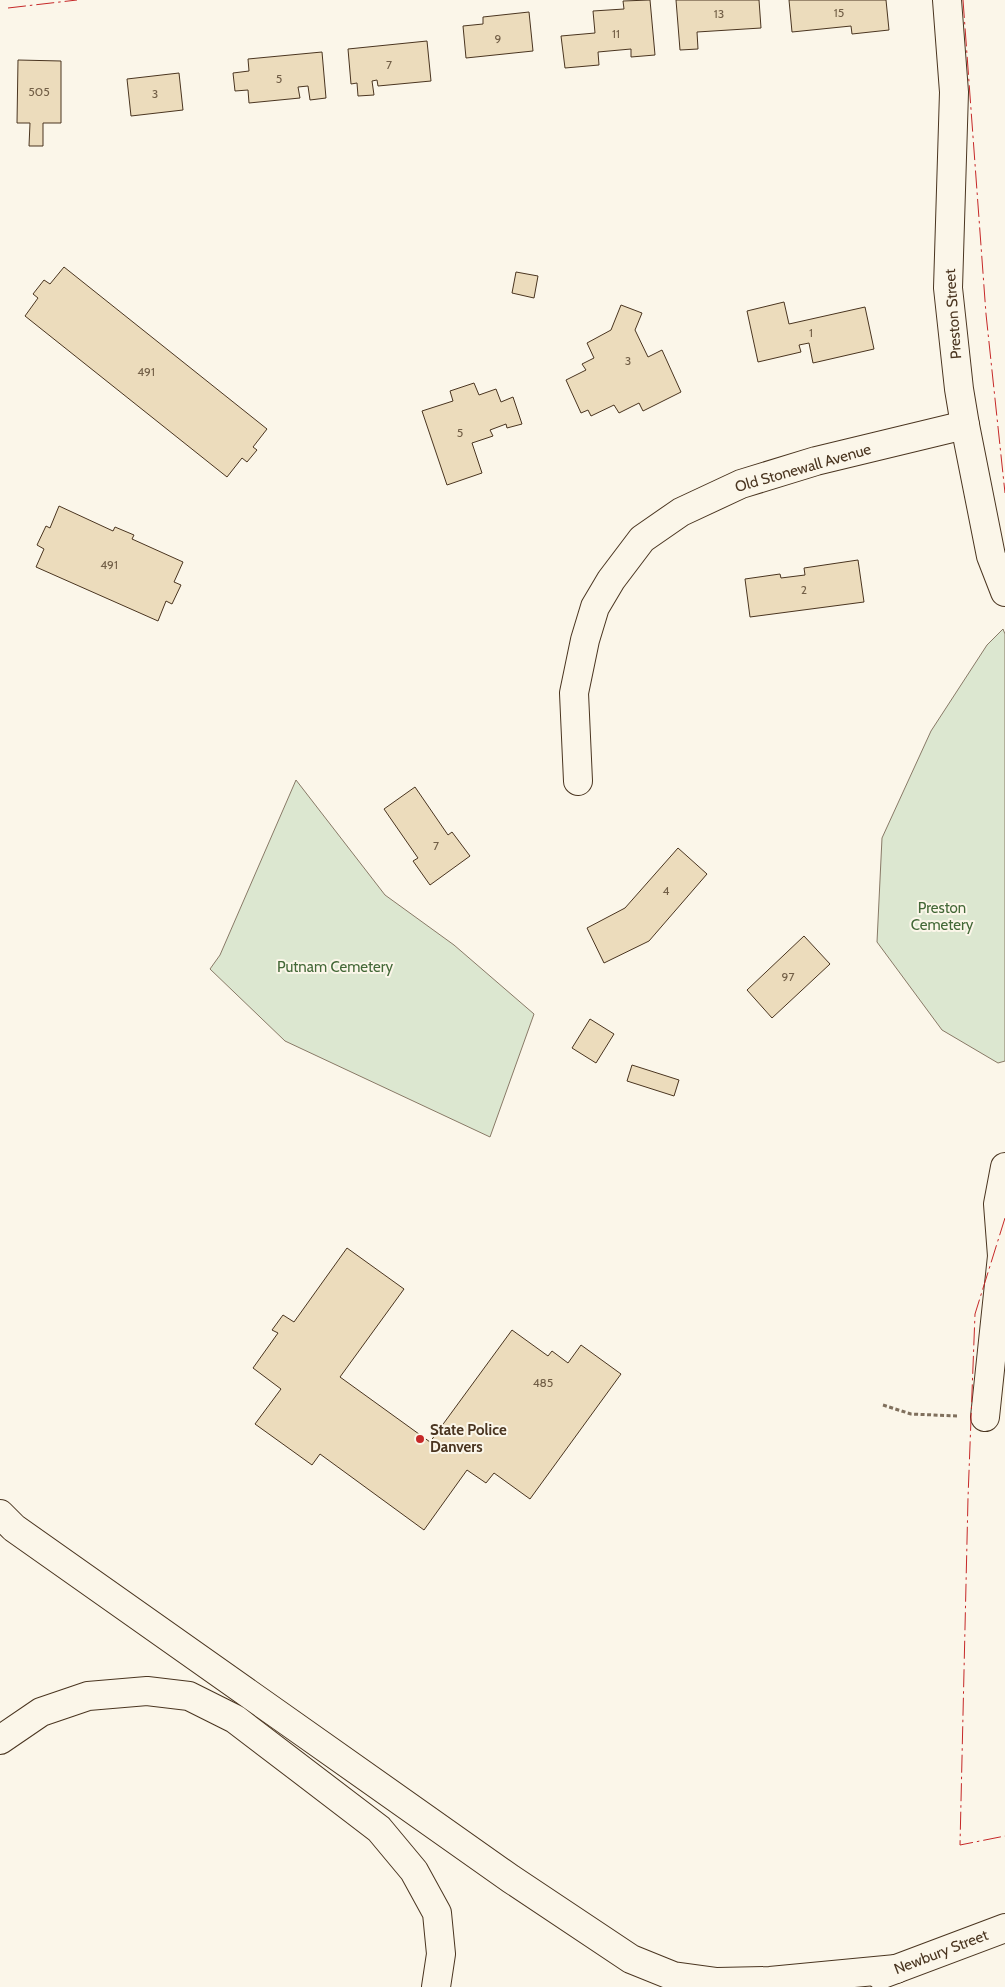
<svg xmlns="http://www.w3.org/2000/svg" width="1005" height="1987" font-family="Cabin,sans-serif">
  <style>
    .green { fill: #dce7d0; stroke: #887966 }
    .building { fill: #ecdcbc; stroke: #4a3520 }
    .lines { fill: none; stroke-linecap: round; stroke-linejoin: round }
    .street-casing { stroke: #4a3520; stroke-width: 30 }
    .primary-casing { stroke: #4a3520; stroke-width: 30 }
    .path { stroke: #7f6f5c; stroke-width: 3; stroke-dasharray: 4 2.5; stroke-linecap: butt }
    .street { stroke: #fbf6e9; stroke-width: 28 }
    .primary { stroke: #fbf6e9; stroke-width: 28 }
    .power { stroke: #c62828; stroke-width: 1; stroke-dasharray: 18 4 2.5 4; stroke-linecap: butt }
    .poi-dot { fill: #c62828; stroke: #fbf6e9; stroke-width: 2 }
    .labels { text-anchor: middle; stroke-width: 4; stroke-linejoin: round; paint-order: stroke }
    .number-label { font-size: 12px; fill: #725f47 }
    .street-label { font-size: 15px; fill: #4a3520; stroke: #fbf6e9 }
    .park-label { font-size: 15px; fill: #436837; stroke: #fbf6e9 }
    .poi-label { font-size: 15px; font-weight: bold; fill: #4a3520; stroke: #fbf6e9; text-anchor: start }
  </style>
  <rect width="100%" height="100%" fill="#fbf6e9"/>
  <g class="green">
    <path d="M1003 629 1005 634V1061L998 1063 942 1030 877 942 882 838 931 731 987 645Z"/>
    <path d="M296 780 385 895 454 945 534 1014 490 1137 285 1041 210 969 220 955Z"/>
  </g>
  <g class="building">
    <path d="M650 0 655 55 631 57V49L598 52 599 65 565 68 561 36 595 33 593 11 624 9 623 1Z"/>
    <path d="M676 0H759L761 28 697 32 698 49 680 50Z"/>
    <path d="M789 0H886L889 30 852 34 851 26 792 32Z"/>
    <path d="M529 12 533 51 466 58 463 26 483 24V17Z"/>
    <path d="M427 41 431 81 378 86 377 80 372 81 374 95 358 96 357 83 351 84 348 49Z"/>
    <path d="M322 52 326 98 310 100 308 86 298 87 300 98 249 103 248 90 235 91 233 73 249 71 248 59Z"/>
    <path d="M18 60 61 61V123H43V146H29L30 123H17Z"/>
    <path d="M179 73 183 110 131 116 127 79Z"/>
    <path d="M64 267 267 429 253 447 257 450 247 462 242 458 227 477 25 316 38 298 33 294 44 280 50 284Z"/>
    <path d="M516 272 538 276 534 298 512 293Z"/>
    <path d="M784 302 789 324 865 307 874 349 813 363 809 343 799 345 801 352 758 362 747 311Z"/>
    <path d="M621 305 642 313 635 330 648 357 662 350 681 392 643 411 639 403 619 413 614 405 591 416 588 410 581 413 566 380 586 370 582 364 594 358 587 343 611 330Z"/>
    <path d="M474 383 479 395 496 389 501 402 513 397 522 424 507 428 506 424 490 430 493 436 472 443 482 473 447 485 422 411 453 401 450 391Z"/>
    <path d="M59 506 113 531 115 527 134 535 132 539 183 562 174 582 181 585 172 604 166 601 158 621 36 567 44 549 37 545 46 526 50 528Z"/>
    <path d="M858 560 864 602 750 617 745 579 780 574 781 578 805 575 804 568Z"/>
    <path d="M415 787 448 835 452 832 470 856 430 885 413 861 418 858 384 809Z"/>
    <path d="M678 848 707 874 649 941 604 963 587 928 625 908Z"/>
    <path d="M804 936 830 964 772 1018 747 990Z"/>
    <path d="M590 1019 614 1034 596 1063 572 1048Z"/>
    <path d="M632 1065 679 1080 674 1096 627 1081Z"/>
    <path d="M347 1248 404 1289 340 1377 430 1442 512 1330 548 1356 552 1351 568 1363 581 1345 621 1374 530 1499 494 1473 486 1483 467 1470 424 1530 320 1454 312 1465 255 1424 281 1389 253 1368 278 1333 272 1330 283 1315 294 1322Z"/>
  </g>
  <g class="lines">
    <defs>
      <g id="street">
        <path d="M947 0 954 92 948 288 959 389 965 425 991 556 1005 592"/>
        <path d="M578 781 574 693 585 640 595 607 611 580 642 539 681 512 741 484 816 461 965 425"/>
        <path d="M985 1417 1002 1256 998 1204 1005 1167"/>
      </g>
      <g id="primary">
        <path d="M0 1514 14 1528 511 1879 631 1959 673 1976 717 1982 770 1981 896 1969"/>
        <path d="M0 1740 41 1712 88 1696 147 1691 189 1696 235 1719 379 1829 414 1871 437 1913 441 1954 436 1987"/>
        <path d="M880 1975 1005 1928"/>
      </g>
    </defs>
    <use href="#street" class="street-casing"/>
    <use href="#primary" class="primary-casing"/>
    <path class="path" d="M883 1405 911 1414 957 1416"/>
    <use href="#street" class="street"/>
    <use href="#primary" class="primary"/>
    <g class="power">
      <path d="M963 0 986 314 1005 493"/>
      <path d="M8 8 77 0"/>
      <path d="M1005 1218 975 1314 968 1498 960 1845 1005 1836"/>
    </g>
  </g>
  <circle class="poi-dot" cx="420" cy="1439" r="5"/>
  <g class="labels">
    <g class="number-label">
      <text x="839" y="17">15</text>
      <text x="719" y="18">13</text>
      <text x="616" y="38">11</text>
      <text x="498" y="43">9</text>
      <text x="389" y="69">7</text>
      <text x="279" y="83">5</text>
      <text x="39" y="96">505</text>
      <text x="155" y="98">3</text>
      <text x="811" y="337">1</text>
      <text x="628" y="365">3</text>
      <text x="146" y="376">491</text>
      <text x="460" y="437">5</text>
      <text x="109" y="569">491</text>
      <text x="804" y="594">2</text>
      <text x="436" y="850">7</text>
      <text x="666" y="895">4</text>
      <text x="788" y="981">97</text>
      <text x="543" y="1387">485</text>
    </g>
    <g class="street-label">
      <text transform="translate(953 314) rotate(-94)" y="5">Preston Street</text>
      <text transform="translate(803 468) rotate(-16)" y="5">Old Stonewall Avenue</text>
      <text transform="translate(941 1952) rotate(-21)" y="5">Newbury Street</text>
    </g>
    <g class="park-label">
      <text x="942" y="913">Preston<tspan x="942" dy="17">Cemetery</tspan></text>
      <text x="335" y="972">Putnam Cemetery</text>
    </g>
    <g class="poi-label">
      <text x="430" y="1435">State Police<tspan x="430" dy="17">Danvers</tspan></text>
    </g>
  </g>
</svg>
